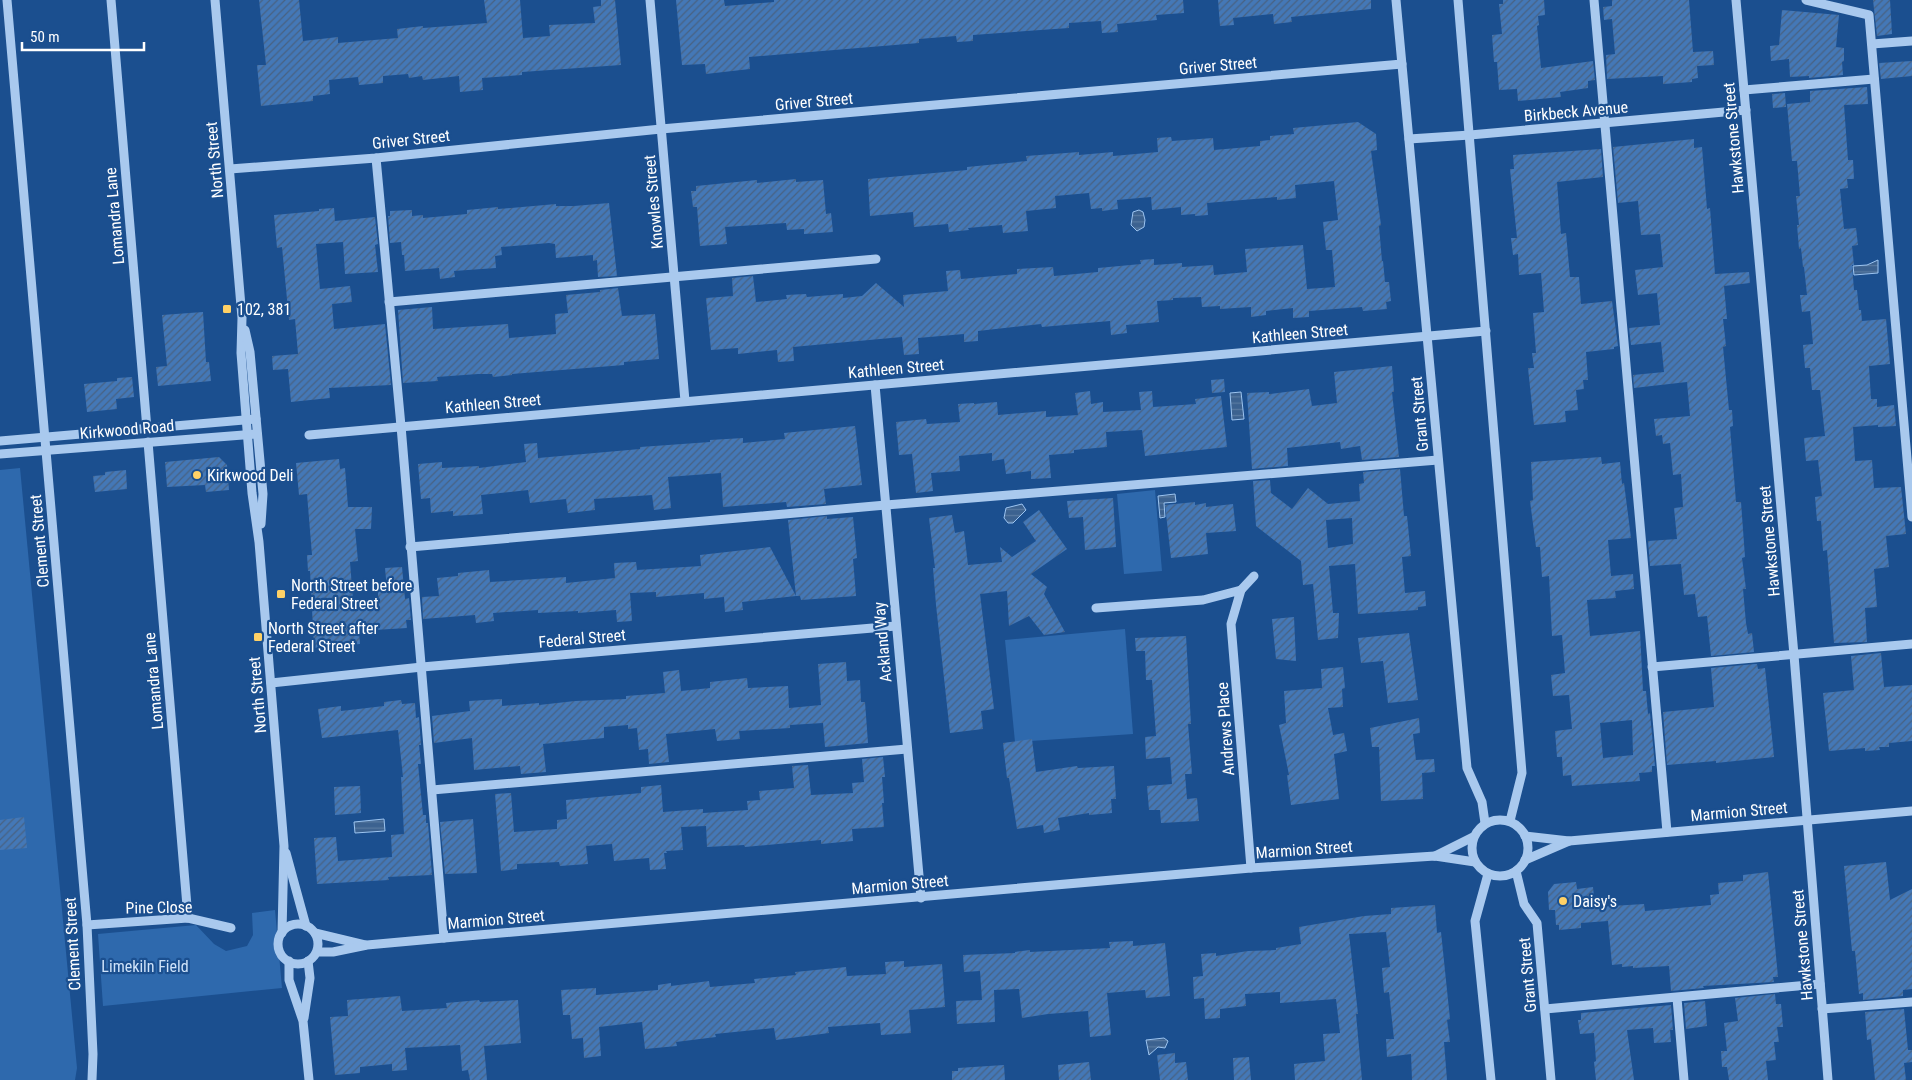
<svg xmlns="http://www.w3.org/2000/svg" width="1912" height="1080" font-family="'Roboto Condensed',sans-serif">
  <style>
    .park { fill: #2e69ad }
    .water { fill: url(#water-rules); stroke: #9cc4f0 }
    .building { fill: url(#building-hatch); fill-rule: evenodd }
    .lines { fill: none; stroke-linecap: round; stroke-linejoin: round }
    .minor { stroke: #a9c9ee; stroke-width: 9 }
    .poi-dot { fill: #ffd166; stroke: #1b4f8f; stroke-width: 2 }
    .labels { text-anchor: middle; stroke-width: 4.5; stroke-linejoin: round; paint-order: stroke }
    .street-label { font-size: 16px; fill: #fff; stroke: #1b4f8f }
    .poi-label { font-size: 16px; fill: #fff; stroke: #1b4f8f; text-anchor: start }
    .park-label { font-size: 16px; fill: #cfe3fa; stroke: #1b4f8f }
  </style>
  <defs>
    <pattern id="water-rules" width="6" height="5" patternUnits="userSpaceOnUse" patternTransform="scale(1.25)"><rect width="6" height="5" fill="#3c6290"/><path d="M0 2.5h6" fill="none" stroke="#597aa1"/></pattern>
    <pattern id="building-hatch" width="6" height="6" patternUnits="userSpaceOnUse" patternTransform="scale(1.25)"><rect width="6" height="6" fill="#4478b7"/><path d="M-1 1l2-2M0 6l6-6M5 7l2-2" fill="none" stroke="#486282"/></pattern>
  </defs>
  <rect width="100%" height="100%" fill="#1b4f8f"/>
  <g class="park">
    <path d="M20 468 77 1068 75 1080H0V470Z"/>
    <path d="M1155 490 1162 571 1124 574 1117 494Z"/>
    <path d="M1125 629 1133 734 1015 742 1005 640Z"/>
    <path d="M275 910 282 988 103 1006 98 934 196 925 214 944 226 951 247 946 253 935 252 913Z"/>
  </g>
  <g class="water">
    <path d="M1139 210 1143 212 1145 220 1144 227 1137 231 1131 225 1133 212Z"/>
    <path d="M1878 260V273L1854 275 1853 266 1867 265Z"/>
    <path d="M1241 392 1244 419 1232 420 1230 393Z"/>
    <path d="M1175 494 1176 502 1164 503 1165 517 1160 518 1158 496Z"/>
    <path d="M1022 504 1026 510 1013 523H1008L1004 518 1006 508Z"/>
    <path d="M384 819 385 831 355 833 354 822Z"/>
    <path d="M1164 1038 1168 1041 1165 1048 1158 1047 1149 1055 1146 1040Z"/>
  </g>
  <g class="building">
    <path d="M259 0H299L303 41 338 37V43L398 38 397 29 423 26V28L487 23 484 0H520L523 38 550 36 549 25 595 23 593 7 601 6V0H615L621 65 522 72V75L482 78 483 90 460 92 459 76 423 80 422 76 409 78 408 74 383 76V83L359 85 358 77 329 80 330 94 313 96V101L261 106 257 65H266Z"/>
    <path d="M676 0H724L725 6 774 2V0H1183L1184 13 1156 15 1157 20 1117 24 1118 32 1102 33 1101 21 1069 23V28L973 35V41L957 42 956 36 919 39V43L749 57 750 69 706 74 705 64 682 65Z"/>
    <path d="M1218 0H1371V9L1291 17 1292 22 1274 24 1273 14 1233 18 1234 25 1220 26Z"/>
    <path d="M1503 0H1544L1545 15 1538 16 1539 25 1537 26 1541 68 1593 61 1595 80 1588 81V88L1560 92 1561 97 1518 101 1517 89 1499 90 1497 62H1494L1492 35 1502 34 1499 4H1503Z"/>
    <path d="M1612 0H1689L1693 52 1713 51 1714 65 1697 66 1698 78 1692 79V82L1663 84V76L1607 79 1606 55 1615 54 1612 19 1604 20 1603 7 1612 6Z"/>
    <path d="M1873 0H1890L1892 34 1877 36Z"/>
    <path d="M1782 10 1839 15 1836 47 1844 48V61L1842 62 1843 75 1809 78V76L1790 77 1789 59 1771 61 1770 46 1779 45Z"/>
    <path d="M1912 61V76L1881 79 1879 63Z"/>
    <path d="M1867 87 1868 104 1844 105 1848 160H1853L1854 179H1847L1848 188 1840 189 1844 229 1856 228 1858 245 1852 246 1854 265H1852L1854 290H1857L1859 310H1861L1862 321 1886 319 1890 364 1869 366 1871 399H1877V407L1894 405 1896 426 1878 427V425L1853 427 1855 461 1872 460 1874 488 1901 487 1906 534 1886 536 1889 567 1874 569 1877 607 1865 608 1867 642 1834 643 1827 550 1823 551 1821 521H1817L1815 497 1822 496 1818 460 1806 461 1804 438 1825 436 1820 390H1812L1810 368H1805L1803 345 1813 344 1810 311 1802 312 1800 295H1807L1804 267H1803L1801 248 1799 249 1797 225H1799L1796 196H1800L1797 161H1792L1787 104 1810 102V91Z"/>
    <path d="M1785 93 1786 107 1773 108 1772 94Z"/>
    <path d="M1358 122 1376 134 1377 150 1371 151 1381 225 1379 226 1382 261H1383L1385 282H1389L1391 301 1386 302 1387 309 1363 311 1362 307 1309 311V317L1293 318V308L1266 311V315L1251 317V307L1220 309V306L1202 307 1201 297 1173 298V300L1157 301 1159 322 1126 325 1127 333 1111 335 1110 321 1042 327 1041 324 978 331V341L964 342V334L918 338 919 354 904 355 902 337 793 347 794 361 778 362 777 350 738 354V348L711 350 706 298 733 296 732 278 753 276 756 302 787 299 786 295 806 294 807 297 843 294V298L862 296 876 283 904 307 903 295 948 291 946 271 960 270 961 279 1017 274V269L1053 267 1054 276 1098 272V268L1141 264 1140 260 1154 259V265L1182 263V267L1213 265 1214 275 1247 272 1245 249 1303 245 1307 289 1335 287 1332 250H1326L1323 222 1338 220 1334 181 1295 185 1296 198 1277 200V197L1207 203 1208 215 1195 216V214L1181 215V207L1152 210 1151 197 1117 200 1118 209 1102 211V208L1091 209 1089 193 1055 196 1056 208 1026 211 1028 231 1003 233 1002 225 968 228 969 230 949 232 948 224 914 227 913 212 870 216 868 179 967 170V167L1027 161 1026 156 1079 152V155L1113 152V156L1158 152 1157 138 1171 137 1172 141 1213 138 1214 150 1260 146V141L1270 140V136L1294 134 1293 128Z"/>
    <path d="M1694 139V148L1702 147 1707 209 1710 208 1715 274 1749 272 1750 283 1724 286 1727 319H1723L1726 346 1723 347 1729 410H1732L1733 426 1730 427 1736 502H1741L1745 557 1742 558 1746 589H1743L1746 623 1748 634 1752 633 1754 652 1711 656 1707 616 1698 617 1695 594 1684 595 1681 564 1650 566 1648 541 1677 539 1674 508 1683 507 1681 474 1673 475 1670 443 1663 444 1662 435 1656 436 1654 419 1690 416 1687 382 1634 388 1633 375 1664 372 1661 342 1631 345 1629 328 1660 325 1657 293 1638 295 1635 270 1663 267 1660 234 1641 235 1638 201 1618 203 1613 147Z"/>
    <path d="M1601 149 1603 177 1557 182 1561 234 1566 233 1570 277H1579L1581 304 1612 301 1618 346 1614 347V349L1586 352 1588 380H1583L1584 389 1576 390 1578 410 1565 411 1566 422 1534 425 1528 368H1534L1532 353H1536L1533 313 1544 312 1541 273 1519 275 1518 254 1513 255 1511 238H1517L1510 169H1514L1513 155Z"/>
    <path d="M796 179V182L823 180 826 214 831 213 833 232 804 234V229L787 230 786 223 725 227 727 244 700 246 697 207H693L691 191H696V186L757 180V183Z"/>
    <path d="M609 203 617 276 598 277 597 260 593 261V255L556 258 555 244 549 243 501 247 502 255 495 256 496 268 454 271 455 277 440 279 439 268 405 271 404 255H402L401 242 390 243 388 216H390V211L412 210V216L423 215V218L467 214V210L498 207V209L556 204V206H574Z"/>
    <path d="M334 208 335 221 375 217 378 244 375 245 378 272 345 274 343 242 316 244 320 289 350 286 352 302 332 304 334 329 385 324 391 385 329 388 330 398 291 402 288 369 273 370 272 356 298 354 295 319 289 320 282 247 277 248 274 215 319 211V209Z"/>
    <path d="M618 288 622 316 655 314 659 359 624 362V365L512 374V375L493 377 492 374H478L437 377 438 381 403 383 398 310 432 307 433 329 508 324 509 338 556 334 555 314 568 313 566 295 600 292V290Z"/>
    <path d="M203 312 206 362H209L211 381 158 386 156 367 167 366 162 315Z"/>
    <path d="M1392 366 1394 392H1392L1399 457 1362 460 1360 446 1341 449 1340 442 1287 448 1288 466 1252 469 1247 393 1269 392V394L1309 389 1312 406 1337 403 1334 372Z"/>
    <path d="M132 377 134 397 116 399 117 409 87 412 84 384 117 381V378Z"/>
    <path d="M1224 379 1225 392 1212 393 1211 380Z"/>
    <path d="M1090 391 1091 404 1103 402V412L1141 410 1139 392 1152 391 1153 407 1196 404 1195 399 1221 396 1227 447 1145 456 1142 430 1106 432 1107 447 1074 450V453L1049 455 1051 478 1031 479V471L1006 474 1004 459 992 461V453L959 456 960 471 931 473 933 491 916 493 912 454 899 455 896 422 926 419 927 424 960 422 958 404 974 403V404L997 402 998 415 1046 411V417L1078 415 1075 393Z"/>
    <path d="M855 426 862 485 824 489 826 504 787 507 786 502 723 507 721 473 668 477 671 508 654 510 652 495 594 499 595 510 568 513 566 499 530 503 528 490 481 495 483 514 453 516V511L431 513 430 498 421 499 418 464 442 462V468L479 466V468L526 462 524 444 537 443 538 458 640 449V447L710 442V440L743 438V443L785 439 784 433Z"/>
    <path d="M219 457 227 465 229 490 206 492 205 485 167 487 165 462Z"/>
    <path d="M1601 457 1602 464 1620 462 1622 484 1624 483 1631 538 1608 540 1611 576 1633 574 1634 589 1615 591 1616 598 1587 600 1590 636 1640 631 1643 691H1646L1648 714 1650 713 1655 766H1652V772L1639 773 1640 781 1572 786 1571 775 1563 776 1562 757H1557L1555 731 1572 729 1569 695 1553 696 1551 675 1565 673 1562 635 1552 636 1549 576 1542 577 1540 547H1536L1530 501 1533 500 1531 462ZM1632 720 1633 755 1603 758 1600 723Z"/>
    <path d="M339 459 340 469 345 468 348 507H372L371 529H355L358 561 350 562 353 600 378 599V591L387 590 385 568 402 567 405 599 409 598 411 620H406L407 628 359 631 360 644 314 648 310 571H308L307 555H312L307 494 299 495 296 463Z"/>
    <path d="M1400 469 1404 516H1407L1411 556 1402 557 1405 593 1425 591 1426 606 1418 607V610L1358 614 1355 564 1329 566 1333 613H1339L1338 638 1318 640 1313 584 1303 585 1301 561 1256 526 1253 481 1270 480 1271 493 1292 509 1308 488 1328 504 1360 501 1359 484 1364 483 1363 472ZM1352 518 1353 544 1328 548 1326 520Z"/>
    <path d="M126 470 127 489 95 492 93 476 105 475V472Z"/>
    <path d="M1113 498 1116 547 1085 550 1083 517 1069 518 1067 501Z"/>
    <path d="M1195 502V505L1206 503V507L1233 504 1236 531 1206 533 1208 554 1171 558 1165 505Z"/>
    <path d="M1039 510 1067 549 1031 574 1047 587 1044 594 1065 632 1044 635 1029 616 1009 626 1007 591 980 594 994 709 981 711 983 729 950 733 936 605 933 568H935L929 518 952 515 955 533 964 531 968 565 1002 562 1000 547 1012 557 1036 541 1023 522Z"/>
    <path d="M827 516V519L853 517 857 558 853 559 856 596 801 600 800 596H796L788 520Z"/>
    <path d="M770 547 796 596 742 602 743 610 725 612 724 597 704 599V593L656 597V592L630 593 632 621 617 622 616 610 578 613V611L538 613V610L493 613 494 621 476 623 475 615 423 619 422 597 439 596 437 578 458 576V573L489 570 490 582 566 577V583L615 578 614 563 636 562 637 570 701 566 700 555Z"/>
    <path d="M1294 617 1296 661 1276 659 1272 619Z"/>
    <path d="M1409 633 1418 700 1388 703 1383 661 1361 663 1358 638Z"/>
    <path d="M1186 636 1191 724H1188L1192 774H1185L1187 799 1197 798 1199 821 1161 823 1160 810H1149L1147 786 1172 784 1170 757 1146 759 1145 737 1156 736 1152 680H1146L1145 651H1136L1135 638Z"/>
    <path d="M1881 653 1884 687 1912 685V741L1889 743V747H1879L1880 750 1865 751V748L1829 751 1823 693 1854 690 1851 656Z"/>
    <path d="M846 662 847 681 860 680 861 702H865L868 743 825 747 823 723 790 725V728L739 731 740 739 717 741 715 729 666 734 669 762 649 764 648 749 639 750 637 728 628 729V725L604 727V738L543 744 546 772 521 774 520 766 474 770 472 738 434 743 432 716 470 711 469 701 502 699V706L539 703V705L575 701 626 699V696L665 693 663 672 679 670 681 691 710 688V682L747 678 748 688 788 686 789 708 821 705 818 664Z"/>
    <path d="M1755 664H1757L1758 669 1765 668 1774 757 1716 763V761L1667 765 1663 712 1714 707 1711 668Z"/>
    <path d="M1343 667 1345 688 1342 689 1343 707 1328 708 1333 735 1344 733 1347 751 1334 754 1339 799 1291 805 1287 775H1289L1279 725 1286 723 1284 691 1322 688 1321 669Z"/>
    <path d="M401 700 402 704 415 703 416 718 419 717 421 745H419L421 764H418L423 815H426V823H428L432 875 388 877 389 880 317 884 314 838 336 837 338 861 392 857 391 835 404 834 401 777H403L398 730 322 738 318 709 341 706V711L384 706V702Z"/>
    <path d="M1419 718 1420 733 1413 734 1416 760 1434 759 1435 772 1422 773 1423 799 1381 801 1379 747H1372L1370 728Z"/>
    <path d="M1032 739 1036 772 1077 766 1078 768 1114 766 1116 799H1111L1112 813 1089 815V813L1058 818 1060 830 1044 833 1043 825 1017 829 1009 778H1007L1003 743Z"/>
    <path d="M883 757 885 777H882L884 803H882L884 827 852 829 853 841 821 844V840L745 847 744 845 707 847 706 826 681 827 683 850 666 851 667 853H664L666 869 650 870 649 858 614 861 612 844 586 846 588 864 560 866 559 862 517 864V869L501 871 495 794 511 793 514 832 557 829V820L567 819 566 800 641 793V787L661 785 663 812 703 809V813L748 810 747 801 760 800 759 791 794 788 792 766 808 765 811 795 853 793 852 783 864 782 862 759Z"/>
    <path d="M360 786 361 813 335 815 334 787Z"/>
    <path d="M24 817 27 848 0 850V820Z"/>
    <path d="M473 819 477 873 445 874 440 822Z"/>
    <path d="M1886 862 1890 900 1912 889V989L1903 990V996L1863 1000V993L1859 994 1855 951H1852L1844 866Z"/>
    <path d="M1768 872 1778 977H1773L1774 982 1703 986 1704 988 1671 991 1669 966 1633 968V966L1622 967V964L1612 965 1608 921 1581 923V928L1559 930V925H1556L1555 910H1549L1548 892 1554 884 1576 882 1577 889 1593 887 1595 907 1644 904 1645 911 1711 905 1710 895 1719 894 1718 883 1743 881V875Z"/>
    <path d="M1435 905 1437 933 1441 932 1450 1019 1447 1020 1450 1042H1444L1447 1080H1412L1411 1054 1387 1057 1386 1039H1394L1389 992 1384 993 1382 968 1390 967 1386 932 1349 934 1358 1014H1356L1362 1080H1295L1294 1064 1325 1061 1323 1034 1340 1033 1336 999 1280 1003V992L1245 994 1246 1006 1220 1009V1018L1205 1019 1204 998 1194 999 1193 977 1203 976 1201 954 1216 953V956L1248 951 1276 950V948L1301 944 1299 927 1364 916 1391 914V908Z"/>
    <path d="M1133 941V946L1165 943 1170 996 1146 998 1145 990 1107 993 1111 1035 1090 1037 1088 1011 1048 1014 1022 1018 1019 989 994 990 995 1022 957 1024 956 1001 982 1000 980 971 964 972 963 955 1015 953V952L1030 950V952L1110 948 1109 942Z"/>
    <path d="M904 961V967L942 964 945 1007 909 1010 911 1033 881 1035 880 1023 828 1027 829 1033 776 1040 774 1028 715 1034 716 1037 676 1042 677 1046 645 1049 642 1022 599 1027 601 1056 584 1058 583 1038 572 1039 570 1015H563L561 990 596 988V995L658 990V985L671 983V986L709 981 710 987 755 983 754 979 796 975 795 972 846 967 847 976 886 974 885 962Z"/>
    <path d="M1775 994 1776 1004H1781L1783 1027H1777L1779 1042H1774L1776 1060 1766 1061 1768 1080H1729L1727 1067H1722L1721 1051H1727L1724 1023 1738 1021 1735 998Z"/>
    <path d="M400 996 402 1011 447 1008 446 1003 479 1000 480 1002 518 1000 521 1043 484 1046 487 1080H470L468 1070 462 1071 460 1045 405 1048 407 1070 392 1071V1064L360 1067V1073L335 1075 330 1017 348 1016 347 1000Z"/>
    <path d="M1705 1001 1707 1026 1686 1029 1684 1003Z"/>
    <path d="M1671 1005 1673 1030H1670L1671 1042 1654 1043 1653 1028 1627 1030 1634 1080H1596L1594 1062 1596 1061 1594 1033 1580 1034 1578 1020H1581V1013Z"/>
    <path d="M1904 1009 1908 1050H1912V1062L1904 1063 1906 1080H1875L1871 1039 1867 1040 1865 1012Z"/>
    <path d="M1175 1053V1063L1186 1062 1188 1080H1160L1157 1055Z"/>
    <path d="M1249 1057 1251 1080H1234L1233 1058Z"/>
    <path d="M1089 1062 1091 1080H1059L1058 1065Z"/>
    <path d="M1004 1065 1005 1080H952V1071H958V1068Z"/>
  </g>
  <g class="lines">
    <g class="minor">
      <path d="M7 0 87 925 93 1054 92 1080"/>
      <path d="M111 0 147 429"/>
      <path d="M215 0 242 318 241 353 252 493 259 542 284 846 282 933"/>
      <path d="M650 0 685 401"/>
      <path d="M1396 0 1467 768 1482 802 1485 823"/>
      <path d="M1458 0 1522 773 1510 821"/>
      <path d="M1594 0 1667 832"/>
      <path d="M1736 0 1794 655 1828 1080"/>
      <path d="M1806 0 1869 15 1912 517"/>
      <path d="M1872 44 1912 41"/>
      <path d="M1744 90 1874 79"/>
      <path d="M1409 139 1470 135 1746 110"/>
      <path d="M376 158 401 426 444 938"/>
      <path d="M230 169 376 158 661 129 1402 64"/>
      <path d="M389 302 876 259"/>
      <path d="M245 330 250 352 263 494 261 524"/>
      <path d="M875 385 921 898"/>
      <path d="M309 435 1486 331"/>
      <path d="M0 441 256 419"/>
      <path d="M148 442 188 918"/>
      <path d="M0 454 257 434"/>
      <path d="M410 547 886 505 1438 460"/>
      <path d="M1241 590 1254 576"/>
      <path d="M1096 608 1203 600 1241 590 1231 624 1251 868"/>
      <path d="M1652 667 1912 644"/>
      <path d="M271 683 422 667 896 626"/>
      <path d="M432 790 907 749"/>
      <circle cx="1500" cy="848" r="28"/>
      <path d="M1525 836 1569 841 1912 811"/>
      <path d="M286 853 306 926"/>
      <path d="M1435 856 1473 837"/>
      <path d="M1525 860 1569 841"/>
      <path d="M1516 871 1524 904 1537 923 1551 1080"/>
      <path d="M1488 874 1475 921 1491 1080"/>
      <circle cx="298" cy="944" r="20"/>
      <path d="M87 925 188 918 231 928"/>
      <path d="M315 933 365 945"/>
      <path d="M317 952H333L367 945 444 938 1251 868 1435 856 1475 862"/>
      <path d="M289 961V980L303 1021 309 1080"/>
      <path d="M1677 998 1684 1080"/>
      <path d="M1545 1009 1820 984"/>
      <path d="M1822 1009 1912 1002"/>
      <path d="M304 1018 310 978 308 961"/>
    </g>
  </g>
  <g class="poi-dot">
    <rect x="222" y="304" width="10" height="10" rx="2.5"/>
    <circle cx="197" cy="475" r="5"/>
    <rect x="276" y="589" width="10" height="10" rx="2.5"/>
    <rect x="253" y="632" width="10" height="10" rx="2.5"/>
    <circle cx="1563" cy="901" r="5"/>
  </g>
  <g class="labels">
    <g class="street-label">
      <text transform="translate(1218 65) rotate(-5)" y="6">Griver Street</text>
      <text transform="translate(814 101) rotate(-5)" y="6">Griver Street</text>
      <text transform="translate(1576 111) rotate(-5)" y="6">Birkbeck Avenue</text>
      <text transform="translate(1733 138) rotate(-95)" y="6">Hawkstone Street</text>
      <text transform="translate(411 139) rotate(-6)" y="6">Griver Street</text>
      <text transform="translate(214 160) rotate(-95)" y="6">North Street</text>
      <text transform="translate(653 202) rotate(-95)" y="6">Knowles Street</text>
      <text transform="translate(114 216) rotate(-95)" y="6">Lomandra Lane</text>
      <text transform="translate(1300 333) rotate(-5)" y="6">Kathleen Street</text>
      <text transform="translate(896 368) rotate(-5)" y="6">Kathleen Street</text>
      <text transform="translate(493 403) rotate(-5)" y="6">Kathleen Street</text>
      <text transform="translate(1419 414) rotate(-95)" y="6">Grant Street</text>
      <text transform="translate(127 429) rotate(-5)" y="6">Kirkwood Road</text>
      <text transform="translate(39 541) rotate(-95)" y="6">Clement Street</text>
      <text transform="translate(1769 541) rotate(-95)" y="6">Hawkstone Street</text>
      <text transform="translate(582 638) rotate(-5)" y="6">Federal Street</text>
      <text transform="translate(882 642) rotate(-95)" y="6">Ackland Way</text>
      <text transform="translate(153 681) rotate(-95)" y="6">Lomandra Lane</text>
      <text transform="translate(257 695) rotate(-95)" y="6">North Street</text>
      <text transform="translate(1225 729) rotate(-94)" y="6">Andrews Place</text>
      <text transform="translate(1739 811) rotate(-5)" y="6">Marmion Street</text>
      <text transform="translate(1304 849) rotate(-4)" y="6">Marmion Street</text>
      <text transform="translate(900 884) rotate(-5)" y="6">Marmion Street</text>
      <text transform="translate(159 907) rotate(-1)" y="6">Pine Close</text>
      <text transform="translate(496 919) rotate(-5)" y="6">Marmion Street</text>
      <text transform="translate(72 944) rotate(-93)" y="6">Clement Street</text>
      <text transform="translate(1802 945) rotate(-95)" y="6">Hawkstone Street</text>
      <text transform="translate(1527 975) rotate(-95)" y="6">Grant Street</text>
    </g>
    <g class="poi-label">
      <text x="237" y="315">102, 381</text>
      <text x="207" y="481">Kirkwood Deli</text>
      <text x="291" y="591">North Street before<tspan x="291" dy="18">Federal Street</tspan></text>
      <text x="268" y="634">North Street after<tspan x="268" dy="18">Federal Street</tspan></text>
      <text x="1573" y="907">Daisy's</text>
    </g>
    <g class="park-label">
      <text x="145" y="972">Limekiln Field</text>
    </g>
  </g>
  <path d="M22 42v8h122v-8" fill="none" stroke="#ffffff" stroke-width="2.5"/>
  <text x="30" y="42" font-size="15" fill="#ffffff" stroke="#1b4f8f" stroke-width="4" paint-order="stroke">50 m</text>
</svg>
